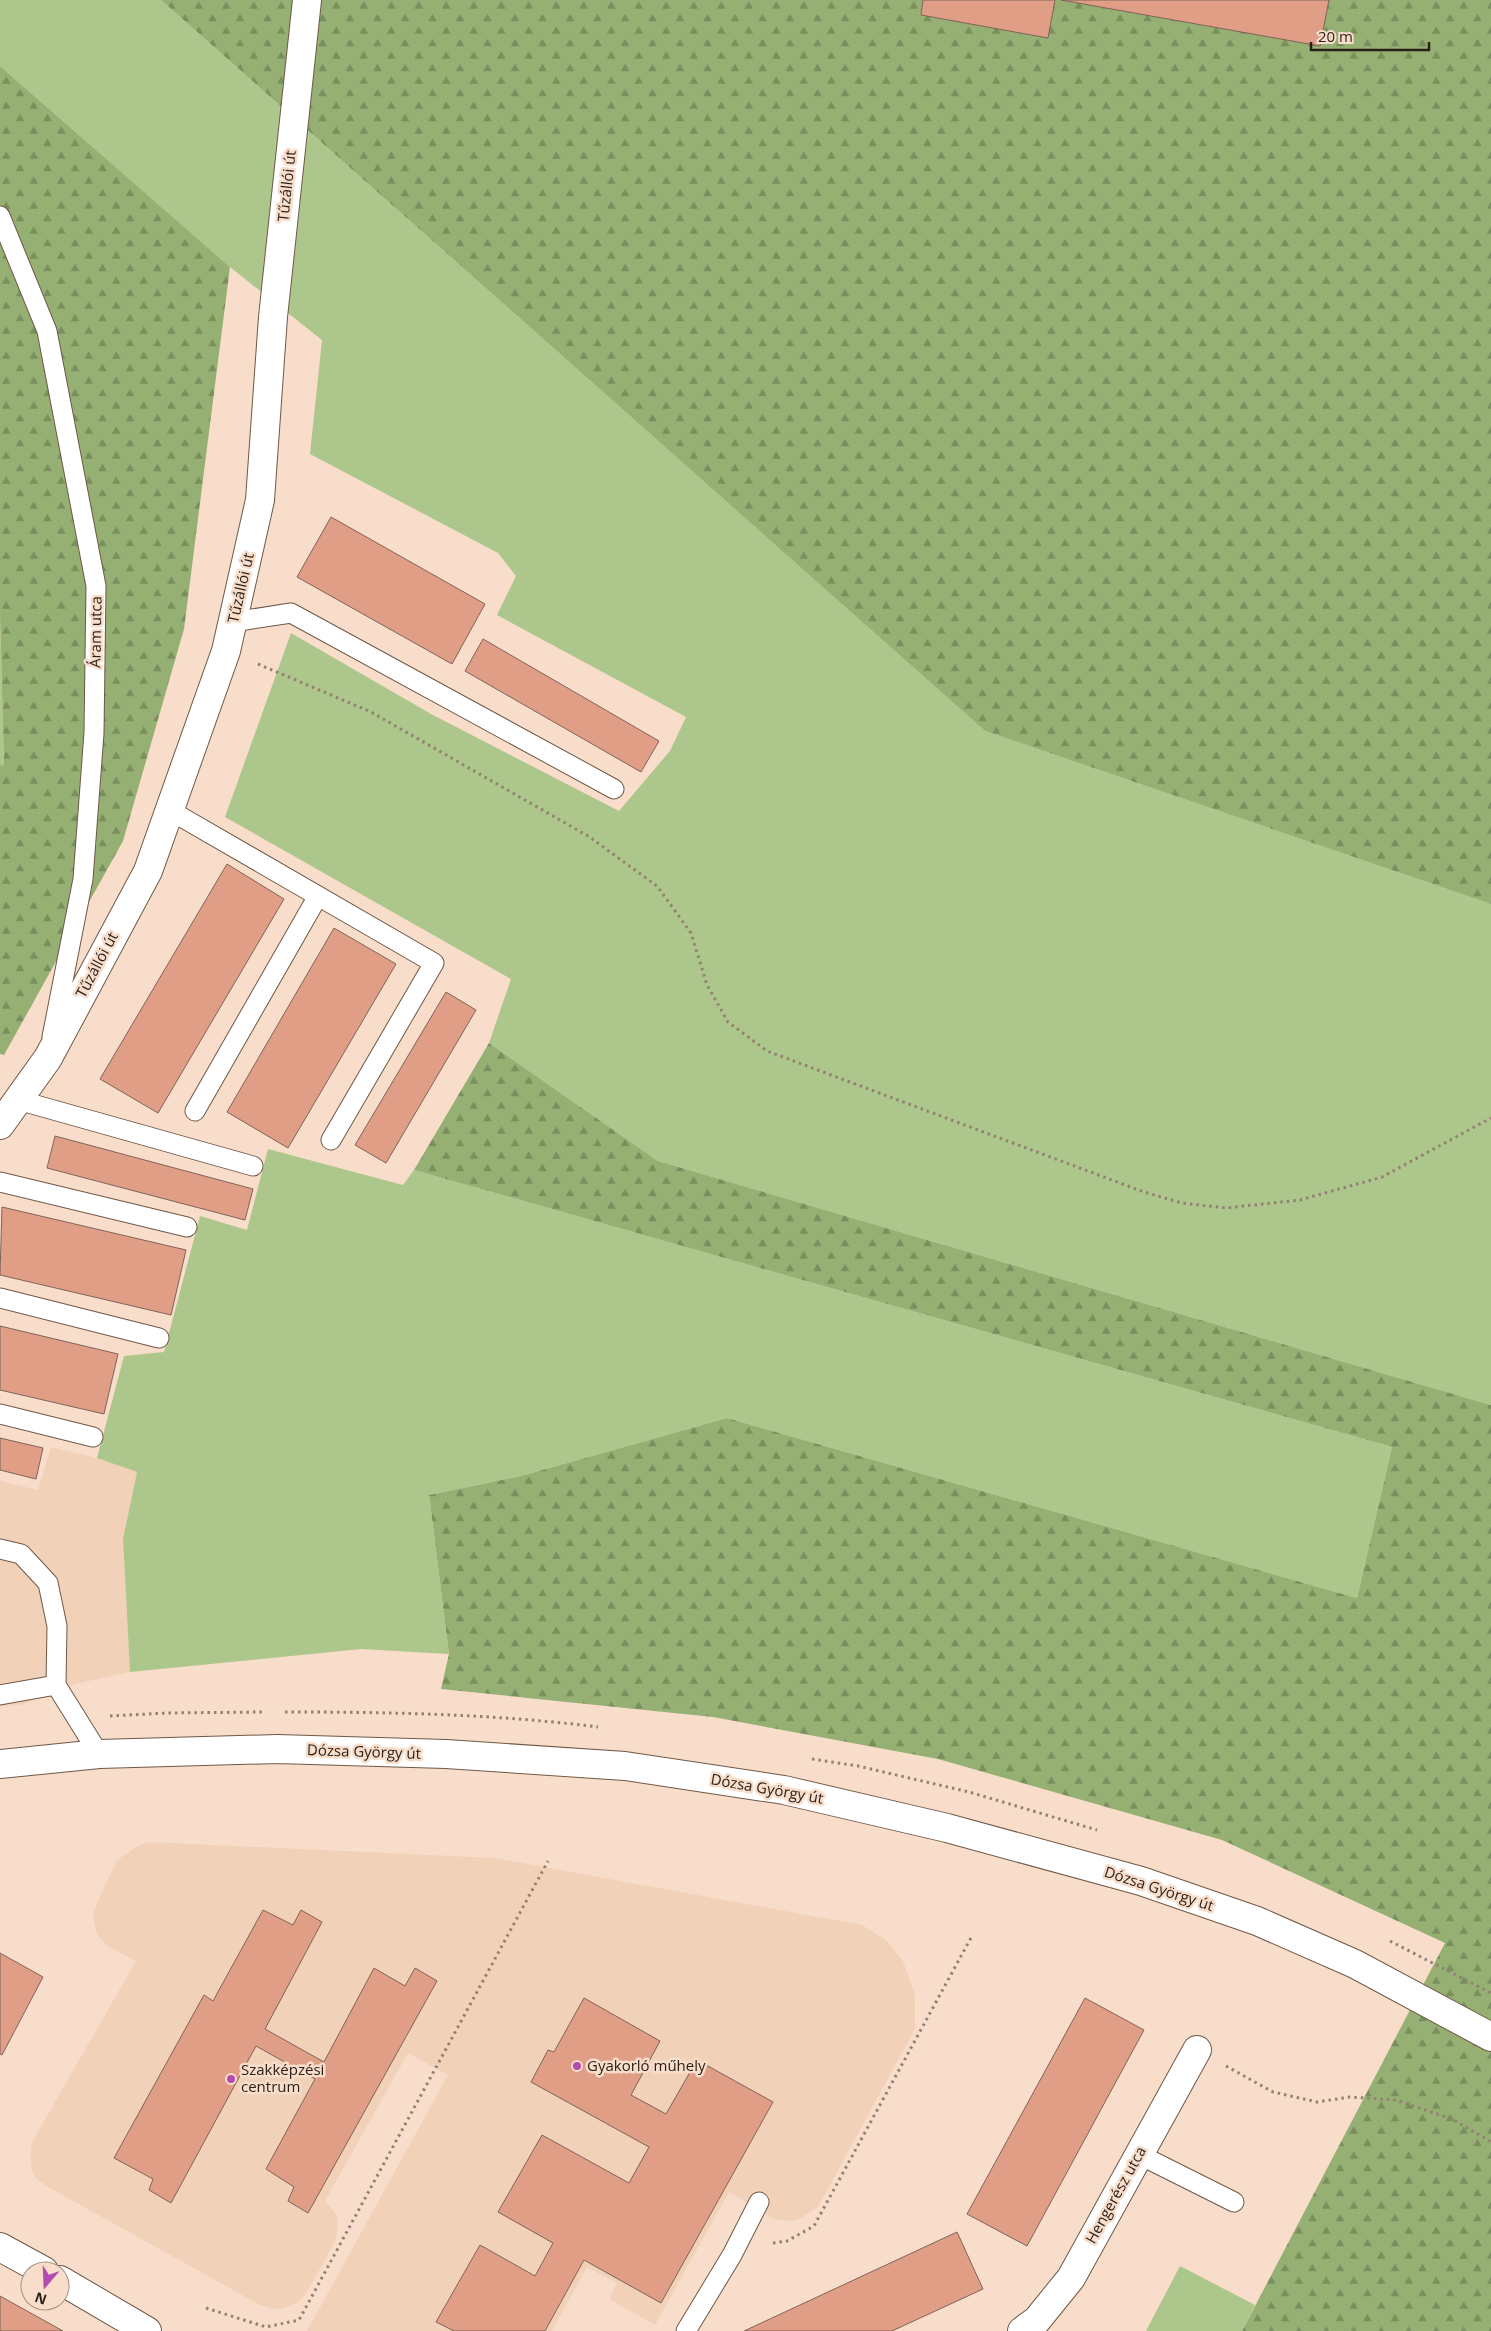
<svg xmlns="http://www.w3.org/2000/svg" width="1491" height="2331" font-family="'Open Sans',sans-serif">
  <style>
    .built { fill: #f2d1b9 }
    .green { fill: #adc68b }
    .forest { fill: url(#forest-firs) }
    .building { fill: #e19e87; stroke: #7f6359 }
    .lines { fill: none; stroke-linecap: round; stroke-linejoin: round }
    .service-casing { stroke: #6f5847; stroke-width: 21 }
    .minor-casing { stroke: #6f5847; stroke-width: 30 }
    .tertiary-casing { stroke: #6f5847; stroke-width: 30 }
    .path { stroke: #928073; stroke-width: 3; stroke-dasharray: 2.5 4; stroke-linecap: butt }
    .service { stroke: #fff; stroke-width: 19 }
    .minor { stroke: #fff; stroke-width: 28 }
    .tertiary { stroke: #fff; stroke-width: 28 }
    .poi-dot { fill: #b44caf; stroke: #f8ddca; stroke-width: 2 }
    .labels { text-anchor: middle; stroke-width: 5; stroke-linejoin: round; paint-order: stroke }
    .street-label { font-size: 15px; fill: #281f17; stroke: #f8ddca }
    .poi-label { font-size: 15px; fill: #281f17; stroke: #f8ddca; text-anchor: start }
  </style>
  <defs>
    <pattern id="forest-firs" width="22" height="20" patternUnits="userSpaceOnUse" patternTransform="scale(1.25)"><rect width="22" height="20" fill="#96b074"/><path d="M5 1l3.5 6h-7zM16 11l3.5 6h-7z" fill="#7a8f5e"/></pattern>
  </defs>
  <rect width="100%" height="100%" fill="#f8ddca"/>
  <g class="built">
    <path d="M51 1447 97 1458 137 1472 123 1539 130 1672 75 1684 21 1705 0 1706V1481L38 1490Z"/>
    <path d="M151 1842 494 1858 862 1925 886 1940 903 1961 915 1995V2029L818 2207 796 2221 775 2220 729 2192 655 2325 609 2299 617 2283 587 2267 552 2331H307L448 2075 408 2053 325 2201 337 2215 338 2222 336 2240 306 2294 299 2302 284 2308 275 2309 260 2305 50 2188 35 2178 32 2170 30 2155 32 2142 136 1961 109 1947 100 1938 96 1932 93 1917 97 1903 117 1860 141 1844Z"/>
  </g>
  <g class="green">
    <path d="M0 0H161L985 731 1491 904V1405L658 1161 489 1043 511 979 225 817 291 633 431 714 619 811 670 751 686 717 497 615 516 576 498 553 310 454 322 340 230 267 0 66Z"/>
    <path d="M0 614 4 767 0 765Z"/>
    <path d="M268 1149 403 1185 414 1170 1392 1447 1357 1598 727 1418 521 1476 429 1495 449 1654 361 1649 130 1672 123 1539 137 1472 97 1458 124 1356 164 1352 200 1216 247 1230Z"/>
    <path d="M1180 2266 1255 2305 1242 2331H1146Z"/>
  </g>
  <g class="forest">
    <path d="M161 0H1491V904L985 731Z"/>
    <path d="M0 66 230 267 184 629 123 841 4 1055 0 1054V765L4 766 0 614Z"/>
    <path d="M489 1043 658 1161 1491 1405V2331H1242L1445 1943 1222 1840 938 1759 713 1717 441 1689 449 1654 429 1495 521 1476 727 1418 1357 1598 1392 1447 414 1170Z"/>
  </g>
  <g class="building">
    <path d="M923 0H1055L1048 38 921 15Z"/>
    <path d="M1061 0H1329L1320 46Z"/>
    <path d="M331 517 485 604 452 664 297 577Z"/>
    <path d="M483 639 659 741 641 772 465 671Z"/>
    <path d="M227 864 284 899 158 1113 100 1079Z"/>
    <path d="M334 928 396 964 288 1148 227 1112Z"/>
    <path d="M446 992 476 1010 386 1163 355 1145Z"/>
    <path d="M55 1136 253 1189 245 1220 47 1168Z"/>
    <path d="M2 1207 186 1250 171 1315 0 1275Z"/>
    <path d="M0 1326 118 1354 104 1414 0 1390Z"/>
    <path d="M0 1438 43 1448 36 1479 0 1470Z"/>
    <path d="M263 1910 293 1925 301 1910 322 1922 265 2029 324 2062 374 1968 405 1986 415 1968 437 1981 308 2213 288 2201 294 2187 266 2169 315 2079 256 2046 171 2203 149 2190 153 2179 114 2158 204 1995 213 2001Z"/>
    <path d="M0 1953 43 1977 2 2055 0 2054Z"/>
    <path d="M584 1998 660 2041 631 2095 666 2114 697 2060 773 2102 661 2303 584 2260 545 2331H454L436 2322 480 2245 535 2276 553 2243 498 2212 542 2135 629 2183 649 2147 531 2082 548 2050 554 2052Z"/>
    <path d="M1085 1998 1144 2030 1027 2246 967 2214Z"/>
    <path d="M957 2232 983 2289 892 2331H744Z"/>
    <path d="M0 2296 63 2331H0Z"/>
  </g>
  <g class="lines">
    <defs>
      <g id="service">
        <path d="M0 216 47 331 96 586 94 733 83 879 52 1037"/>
        <path d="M233 622 291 613 614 789"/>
        <path d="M171 811 434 963 331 1140"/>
        <path d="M18 1100 253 1166"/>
        <path d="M195 1111 318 896"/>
        <path d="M0 1182 187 1227"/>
        <path d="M0 1298 159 1338"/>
        <path d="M0 1414 93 1437"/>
        <path d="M0 1549 21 1554 48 1583 57 1626 56 1685 99 1754"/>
        <path d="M0 1695 56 1685"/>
        <path d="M1138 2154 1234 2202"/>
        <path d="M686 2331 732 2255 759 2202"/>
      </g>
      <g id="minor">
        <path d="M0 1125 48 1058 148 871 226 651 260 500 273 317 307 0"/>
        <path d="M0 2247 44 2271"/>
        <path d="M60 2280 147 2331"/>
        <path d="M1022 2331 1037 2320 1071 2278 1197 2050"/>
      </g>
      <path id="tertiary" d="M0 1764 99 1754 277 1749 446 1754 625 1766 784 1790 947 1828 1141 1881 1257 1921 1355 1964 1491 2037"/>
    </defs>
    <use href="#service" class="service-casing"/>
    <use href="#minor" class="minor-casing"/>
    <use href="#tertiary" class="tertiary-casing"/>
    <g class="path">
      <path d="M258 664 371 712 588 836 657 886 691 933 707 985 728 1022 767 1051 1144 1192 1182 1203 1226 1208 1300 1200 1382 1177 1491 1118"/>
      <path d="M285 1712C390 1712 495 1714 598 1727"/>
      <path d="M110 1716 167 1713 264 1712"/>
      <path d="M812 1759 858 1766 969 1792 1097 1830"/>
      <path d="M1390 1941 1491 1993"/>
      <path d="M1226 2066 1273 2092 1317 2102 1350 2097 1396 2100 1452 2119 1491 2142"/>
      <path d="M773 2243 787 2241 814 2226 972 1936"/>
      <path d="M206 2308 266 2327 299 2320 548 1861"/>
    </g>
    <use href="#service" class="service"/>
    <use href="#minor" class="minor"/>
    <use href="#tertiary" class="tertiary"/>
  </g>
  <g class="poi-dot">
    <circle cx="577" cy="2066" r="5"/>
    <circle cx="231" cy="2079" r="5"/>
  </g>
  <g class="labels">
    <g class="street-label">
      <text transform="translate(287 186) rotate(-84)" y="5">Tűzállói út</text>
      <text transform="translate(241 588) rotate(-77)" y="5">Tűzállói út</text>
      <text transform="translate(96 632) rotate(-89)" y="5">Áram utca</text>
      <text transform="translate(97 965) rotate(-62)" y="5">Tűzállói út</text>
      <text transform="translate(364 1752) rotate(2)" y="5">Dózsa György út</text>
      <text transform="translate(767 1789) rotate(10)" y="5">Dózsa György út</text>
      <text transform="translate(1159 1889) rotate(18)" y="5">Dózsa György út</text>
      <text transform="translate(1116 2195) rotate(-61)" y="5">Hengerész utca</text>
    </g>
    <g class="poi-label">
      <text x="587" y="2071">Gyakorló műhely</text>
      <text x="241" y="2075">Szakképzési<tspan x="241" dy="17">centrum</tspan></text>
    </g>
  </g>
  <g transform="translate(45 2286) rotate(199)"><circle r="24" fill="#f8ddca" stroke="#a59182"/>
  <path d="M0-4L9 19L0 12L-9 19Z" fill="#b44caf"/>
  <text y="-8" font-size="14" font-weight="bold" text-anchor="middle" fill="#281f17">N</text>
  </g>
  <path d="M1311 42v8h118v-8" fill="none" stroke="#281f17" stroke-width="2.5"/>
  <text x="1318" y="42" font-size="15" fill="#281f17" stroke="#f8ddca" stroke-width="4" paint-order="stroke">20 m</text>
</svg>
